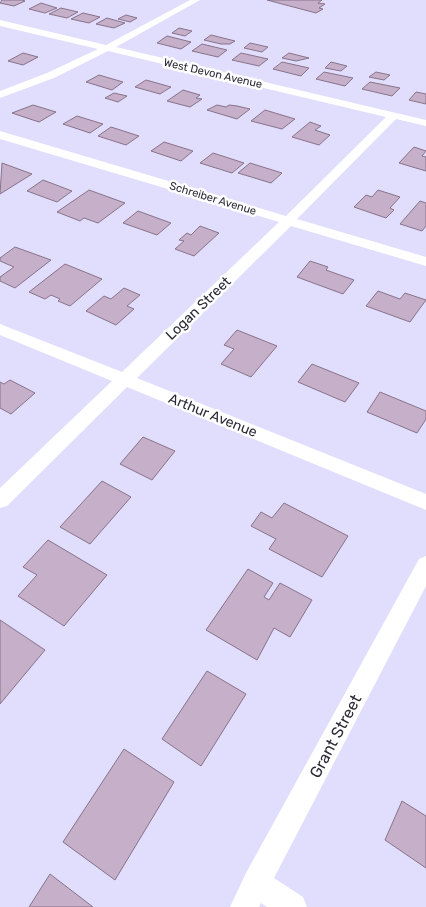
<svg xmlns="http://www.w3.org/2000/svg" width="426" height="907" font-family="Rubik,sans-serif">
  <style>
    .building { fill: #c6afc9; stroke: #88738b }
    .lines { fill: none; stroke-linecap: round; stroke-linejoin: round }
    .minor { fill: #fff; fill-rule: evenodd }
    .labels { text-anchor: middle; stroke-width: 5; stroke-linejoin: round; paint-order: stroke }
    .far-street-label { font-size: 11px; fill: #2c2a37; stroke: #fff }
    .street-label { font-size: 14px; fill: #2c2a37; stroke: #fff }
    .near-street-label { font-size: 16px; fill: #2c2a37; stroke: #fff }
  </style>
  <rect width="100%" height="100%" fill="#e0ddfd"/>
  <g class="building">
    <path d="M2 0H22L25 1 14 6 0 3Z"/>
    <path d="M267 0H322L318 3 325 4 319 8 323 9 316 13Z"/>
    <path d="M41 3 57 8 45 13 29 9Z"/>
    <path d="M61 8 78 12 67 18 49 14Z"/>
    <path d="M83 13 100 17 89 23 71 19Z"/>
    <path d="M126 15 137 18 130 22 118 19Z"/>
    <path d="M107 18 125 23 114 28 96 24Z"/>
    <path d="M179 28 192 31 185 36 172 33Z"/>
    <path d="M211 35 235 41 230 44H221L204 40Z"/>
    <path d="M167 36 191 42 181 49 157 43Z"/>
    <path d="M250 43 268 47 262 52 244 48Z"/>
    <path d="M202 44 227 50 218 57 192 51Z"/>
    <path d="M23 53 38 57 23 65 8 61Z"/>
    <path d="M241 53 268 59 259 66 232 60Z"/>
    <path d="M289 53 309 58 296 61 282 58Z"/>
    <path d="M282 62 309 68 301 76 273 69Z"/>
    <path d="M331 62 347 66 341 71 325 68Z"/>
    <path d="M324 72 353 78 345 86 316 79Z"/>
    <path d="M376 72 390 75 384 80 369 77Z"/>
    <path d="M99 75 123 82 112 90 86 82Z"/>
    <path d="M146 80 171 87 160 94 135 87Z"/>
    <path d="M370 82 400 88 392 96 362 89Z"/>
    <path d="M183 90 200 95 196 98 202 99 190 107 167 101Z"/>
    <path d="M416 92 426 94V104L409 100Z"/>
    <path d="M114 93 127 96 118 102 105 98Z"/>
    <path d="M33 105 56 112 39 122 12 113Z"/>
    <path d="M217 105 226 107 229 105 237 106 250 109 237 119 207 110Z"/>
    <path d="M265 110 295 119 282 129 251 121Z"/>
    <path d="M77 116 103 124 90 133 63 124Z"/>
    <path d="M310 122 321 126 315 130 330 135 319 145 292 137Z"/>
    <path d="M111 127 139 136 126 145 98 136Z"/>
    <path d="M164 142 193 151 181 161 151 151Z"/>
    <path d="M414 147 426 151 422 156 426 157V171L399 163Z"/>
    <path d="M213 153 244 163 232 173 200 163Z"/>
    <path d="M2 163 32 174 0 194Z"/>
    <path d="M250 163 282 173 271 183 238 173Z"/>
    <path d="M43 180 72 191 57 202 27 191Z"/>
    <path d="M89 190 125 203 98 223 84 218 80 221 57 212Z"/>
    <path d="M378 190 400 197 390 208 394 210 386 218 354 207 366 195 372 197Z"/>
    <path d="M420 201 426 203V226L422 231 400 224Z"/>
    <path d="M138 211 171 223 157 235 123 223Z"/>
    <path d="M200 226 219 233 194 256 175 249 184 241 179 240 187 233 191 235Z"/>
    <path d="M15 247 51 260 15 288 0 281V277L14 267 0 261V258Z"/>
    <path d="M310 261 328 267 326 270 354 280 343 294 297 277Z"/>
    <path d="M65 264 102 279 70 306 58 301 60 299 51 295 45 299 29 292Z"/>
    <path d="M124 288 140 295 127 306 134 309 116 325 86 311 104 296 111 299Z"/>
    <path d="M378 291 400 299 405 293 426 300 410 322 366 306Z"/>
    <path d="M237 330 277 346 251 377 221 364 234 349 224 345Z"/>
    <path d="M312 364 359 383 345 402 298 382Z"/>
    <path d="M10 380 35 393 11 414 0 408V382L4 384Z"/>
    <path d="M380 392 426 411V419L417 433 367 412Z"/>
    <path d="M143 437 175 451 152 480 120 464Z"/>
    <path d="M102 481 131 497 90 544 60 527Z"/>
    <path d="M284 503 348 536 322 577 269 549 276 539 251 526 261 512 272 518Z"/>
    <path d="M48 540 107 575 64 626 18 596 37 575 23 567Z"/>
    <path d="M248 569 273 583 264 597 269 600 280 583 312 600 290 637 274 628 257 660 206 630Z"/>
    <path d="M0 620 45 650 0 704Z"/>
    <path d="M207 671 246 694 201 766 162 739Z"/>
    <path d="M124 749 174 782 115 880 63 842Z"/>
    <path d="M402 801 426 816V868L385 840Z"/>
    <path d="M50 874 93 907H29Z"/>
  </g>
  <g class="lines">
    <g class="minor">
      <path d="M190 0H200L116 47 426 120V126L396 119 297 219 426 257V266L291 226 137 378 426 494V510L127 387 7 506 0 508V488L112 381 0 335V324L122 372 279 222 0 139V131L286 216 386 117 108 51 54 78 0 98V91L47 73 98 49 0 26V20L106 45Z"/>
      <path d="M426 556V586L274 878 303 897 307 907H267L261 903 259 907H230L246 873 419 559Z"/>
    </g>
  </g>
  <g class="labels">
    <g class="far-street-label">
      <text transform="translate(213 73) rotate(13)" y="4">West Devon Avenue</text>
      <text transform="translate(213 198) rotate(17)" y="4">Schreiber Avenue</text>
    </g>
    <g class="street-label">
      <text transform="translate(198 308) rotate(-44)" y="5">Logan Street</text>
      <text transform="translate(213 415) rotate(22)" y="5">Arthur Avenue</text>
    </g>
    <g class="near-street-label">
      <text transform="translate(335 736) rotate(-62)" y="6">Grant Street</text>
    </g>
  </g>
</svg>
